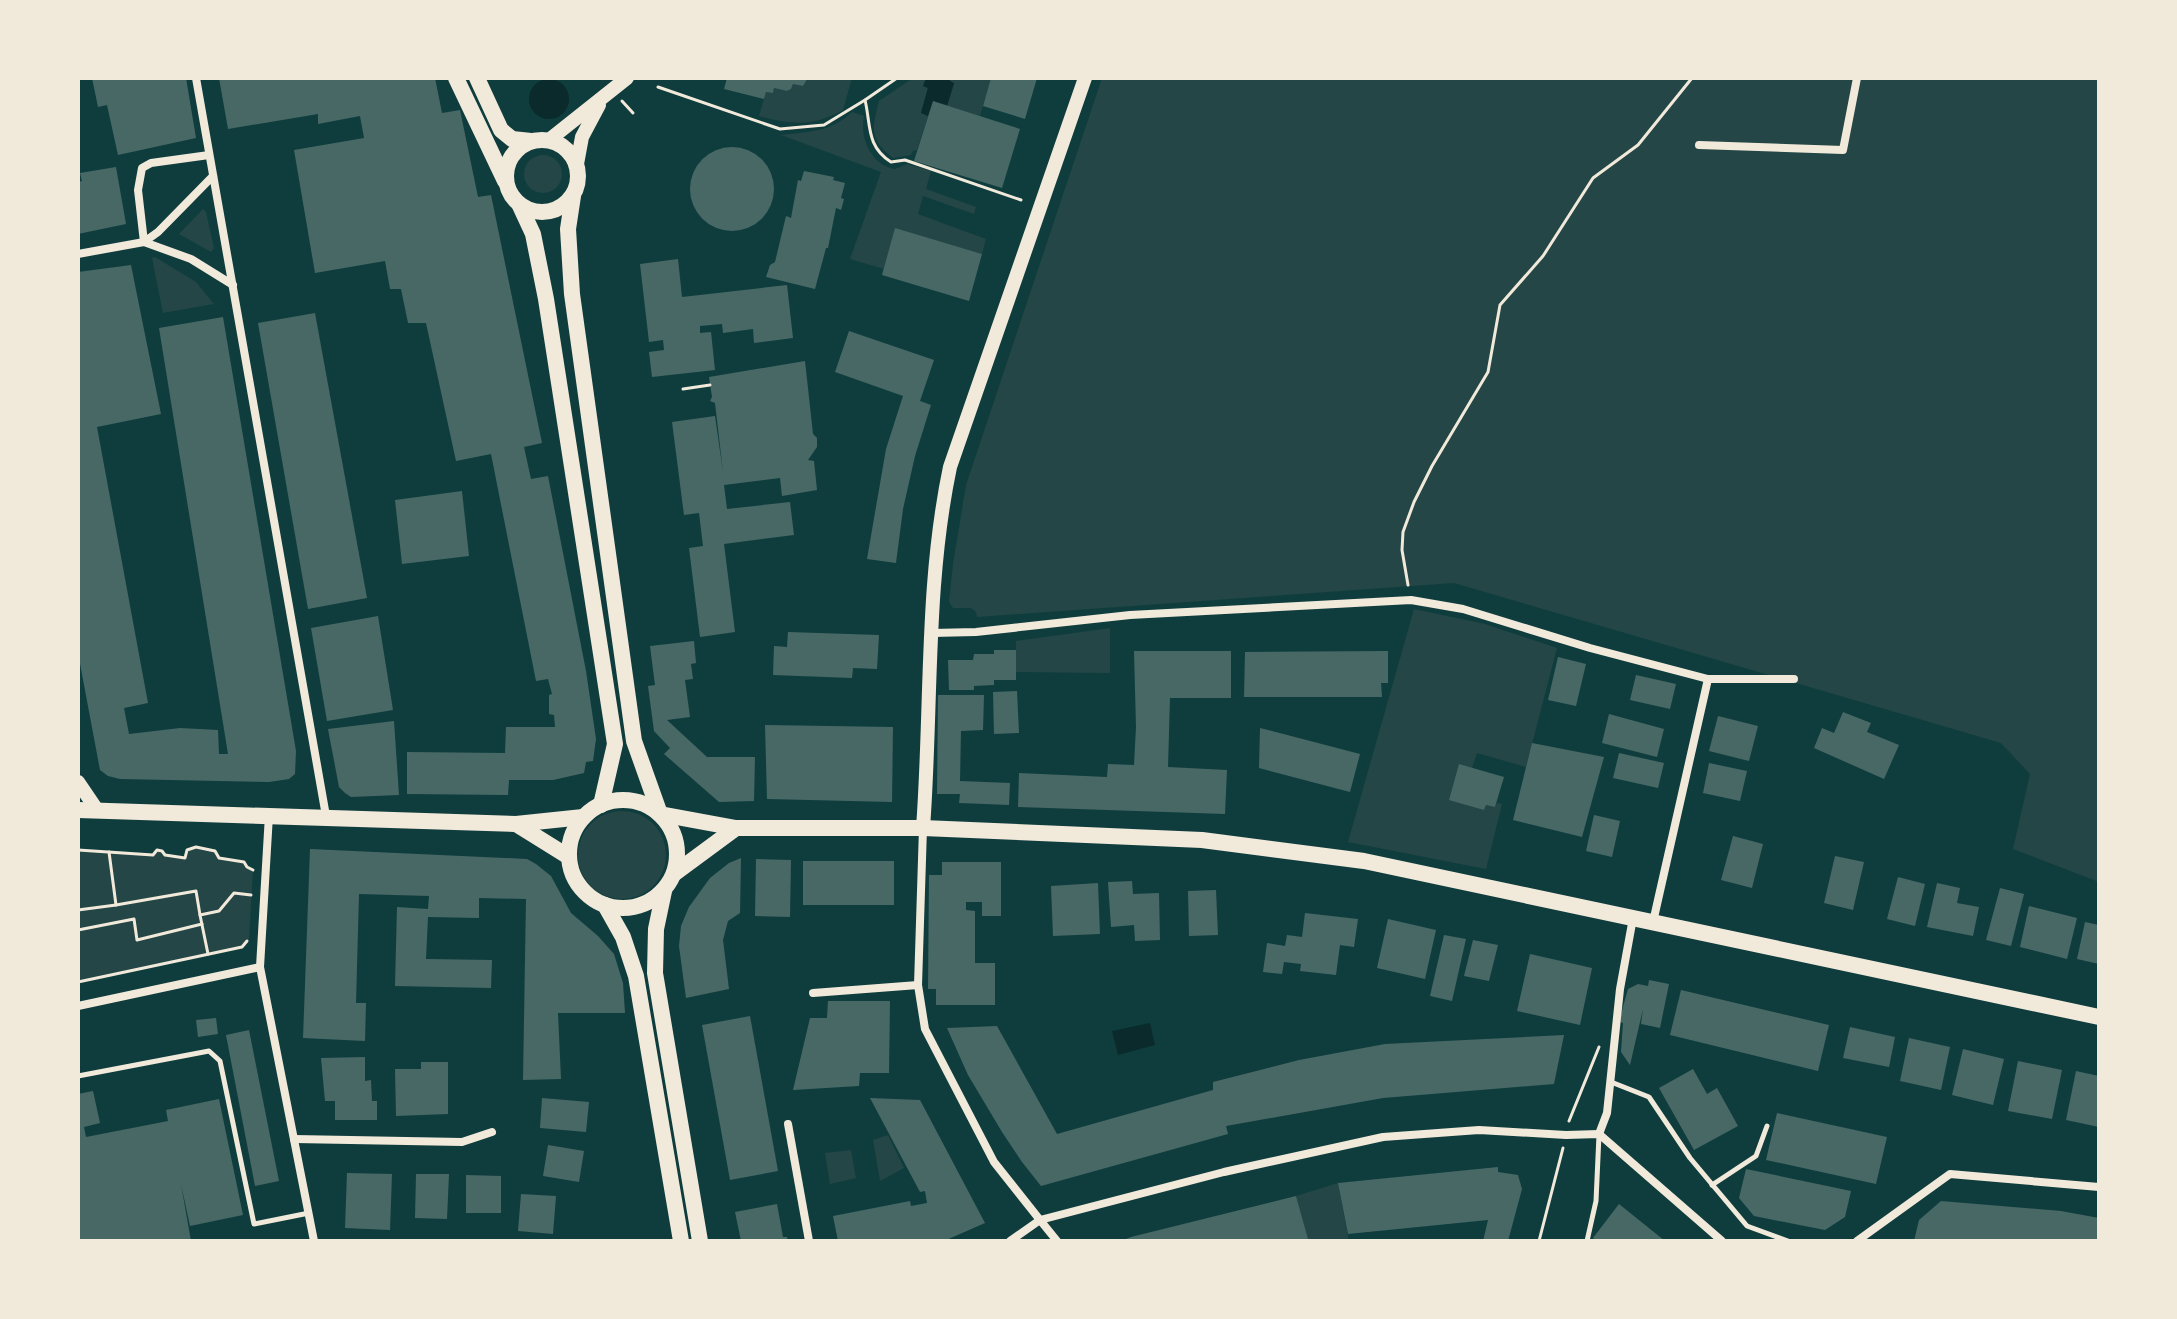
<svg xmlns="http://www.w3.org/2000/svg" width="2177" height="1319" font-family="Raleway,sans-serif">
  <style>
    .green { fill: #244646 }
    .water { fill: #0a2a2b }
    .building { fill: #486865 }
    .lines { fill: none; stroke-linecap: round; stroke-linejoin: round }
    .path { stroke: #f1e9da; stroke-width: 3 }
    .service { stroke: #f1e9da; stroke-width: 5 }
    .minor { stroke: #f1e9da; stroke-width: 8 }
    .tertiary { stroke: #f1e9da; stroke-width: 14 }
    .secondary { stroke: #f1e9da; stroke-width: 16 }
  </style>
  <rect width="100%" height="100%" fill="#0f3d3e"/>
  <g class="green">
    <path d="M808 78H852L843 110C814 127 790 125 759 116L766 92 773 93 774 88 787 91 791 89 793 84 803 86Z"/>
    <path d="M913 78H926L924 86 928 88 921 112 928 116 917 150 913 151 911 155 893 158C869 139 872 128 879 101Z"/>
    <path d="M950 78H991L980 116 947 106 954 84 949 81Z"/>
    <path d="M1102 78H2099V882L2013 849 2030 774 2001 743 1454 583 977 617 976 612 971 608H953L949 602 953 564 966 485Z"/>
    <path d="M852 112 864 116C859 138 872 166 895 169L907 164 931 171 926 189 976 207 974 214 923 196 918 214 986 239 982 254 896 229 884 269 850 259 881 172 781 135C806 132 833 132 852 112Z"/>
    <circle cx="543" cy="174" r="19"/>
    <path d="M203 209 206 212 214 248 211 252 179 234Z"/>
    <path d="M155 257 196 282 214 304 163 313 152 258Z"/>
    <path d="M1414 609 1485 624 1557 648 1526 767 1477 753 1472 768 1484 810 1486 805 1495 807 1497 803 1502 804 1486 869 1348 842Z"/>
    <path d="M1110 628V673L1016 672V641Z"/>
    <circle cx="622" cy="855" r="44"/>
    <path d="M196 847 215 851 219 858 244 862 247 867 253 869 249 939 242 947 78 982V850L153 855 157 850 162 851 165 855 185 858 187 850Z"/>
    <path d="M888 1135 904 1168 880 1181 873 1140Z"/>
    <path d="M851 1150 856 1178 830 1184 825 1153Z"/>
    <path d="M1338 1183 1349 1241H1308L1296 1196Z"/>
  </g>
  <g class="water">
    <path d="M926 78H950V81L954 83 947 106 933 102 928 116 921 113 928 88 923 86Z"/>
    <circle cx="549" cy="99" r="20"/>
    <path d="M1150 1023 1155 1045 1118 1055 1112 1031Z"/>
  </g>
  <g class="building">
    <path d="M92 78H186L196 138 118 155 107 105 98 107Z"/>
    <path d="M219 78H435L442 113 460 110 478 197 491 195 542 443 524 447 531 479 548 476 586 671 596 739 593 761 586 762 584 773 553 780H509L508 795 407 794V752L505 753 506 727H555L554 715 549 714V695L552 694 548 679 536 681 491 454 456 461 426 323H408L401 289H390L385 261 315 273 294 150 364 138 360 116 318 124V114L228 129Z"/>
    <path d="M727 78H808L803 86 793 84 791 89 787 91 774 88 773 93 766 92 764 99 724 89Z"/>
    <path d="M991 78H1037L1025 119 983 106Z"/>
    <path d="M933 101 1020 129 1002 188 914 161Z"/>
    <circle cx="732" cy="189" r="42"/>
    <path d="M116 167 126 224 78 234V182L82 181 80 173Z"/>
    <path d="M804 171 834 177 833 180 845 183 841 198 844 199 841 210 836 208 828 248H826L815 289 766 277 770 265 775 262 786 216 791 218 798 180 801 181Z"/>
    <path d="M895 228 982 254 969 301 882 275Z"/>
    <path d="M678 259 682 297 787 285 793 338 754 343 753 329 723 333 722 324 700 326V333L711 332 715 370 652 377 649 352 664 350 663 340 649 342 640 264Z"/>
    <path d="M131 265 161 414 97 427 148 703 124 708 129 734 180 728 218 730 219 754H228L159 328 223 317 296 751 295 774 289 779 269 782 120 779 108 776 100 770 78 653V272Z"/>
    <path d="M315 313 367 598 308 609 258 323Z"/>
    <path d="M849 331 934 360 920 401 931 405 915 456 903 509 896 563 867 559 886 449 903 396 835 372Z"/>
    <path d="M805 361 813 434 817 438V447L808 460 814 461 817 490 782 496 780 478 724 485 727 509 790 502 794 535 724 544 735 632 700 637 689 548 703 546 699 513 684 515 672 422 715 416 723 472 715 403 710 401 712 397 709 377Z"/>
    <path d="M462 491 469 556 402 564 395 500Z"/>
    <path d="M378 616 393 710 327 721 311 628Z"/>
    <path d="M788 632 879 635 877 669 853 668 852 678 773 675 774 646 787 647Z"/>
    <path d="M694 641 696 663 691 664 693 679 685 680 690 717 667 720 707 757H755L754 801 719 802 664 754 670 748 654 731 648 686 655 685 650 646Z"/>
    <path d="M994 650H1016V680H994V685L974 686V690H949L948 660H973L974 654H994Z"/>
    <path d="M1134 651H1231V698H1170L1168 767 1227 770 1225 814 1018 807 1019 773 1107 777 1108 764 1134 765 1136 727Z"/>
    <path d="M1388 651V683H1381L1382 697H1244L1245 652Z"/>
    <path d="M1558 657 1586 664 1576 706 1548 700Z"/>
    <path d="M1636 675 1676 684 1670 709 1630 700Z"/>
    <path d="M1017 691 1019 733 994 734 993 692Z"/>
    <path d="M938 695H984L983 730 961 731 960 781 1010 783 1009 805 959 803 960 794H937Z"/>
    <path d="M1843 712 1871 723 1867 732 1899 745 1884 779 1814 748 1822 728 1834 733Z"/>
    <path d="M1609 714 1664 729 1657 757 1602 743Z"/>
    <path d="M1718 716 1758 726 1749 761 1709 751Z"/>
    <path d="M394 721 399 795 351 797 345 793 339 787 328 729Z"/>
    <path d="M765 725 893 727 892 802 767 799Z"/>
    <path d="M1260 728 1360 754 1350 792 1259 768Z"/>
    <path d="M1532 743 1604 757 1582 837 1513 820Z"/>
    <path d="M1619 753 1664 763 1658 788 1613 778Z"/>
    <path d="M1709 763 1747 771 1740 801 1703 793Z"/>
    <path d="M1459 764 1504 777 1495 807 1486 805 1484 810 1449 800Z"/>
    <path d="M1594 815 1620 821 1612 857 1586 851Z"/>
    <path d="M1733 836 1763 844 1752 888 1721 880Z"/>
    <path d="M310 849 527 859 536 864 551 876 571 913 598 936 614 954 623 983 625 1013H558L561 1079 523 1080 526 899 479 898V918L428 917 426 959 492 960 491 988 395 986 397 907 428 909 429 896 359 894 356 1003H366L365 1041 303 1038Z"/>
    <path d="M1835 856 1864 862 1853 910 1824 903Z"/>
    <path d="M741 858 740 913 728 921 723 940 729 989 686 998 679 946 681 926 689 907 710 878 729 863Z"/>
    <path d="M756 859 791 860 790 917 755 916Z"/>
    <rect x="803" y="861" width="91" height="44"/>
    <path d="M942 862H1001V916H982V902H966V910L975 911V963H995V1005H936V989H928L929 875H942Z"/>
    <path d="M1898 877 1925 884 1915 926 1887 919Z"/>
    <path d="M1132 881 1133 894 1159 893 1160 940 1135 941 1134 925 1111 927 1108 882Z"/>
    <path d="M1098 883 1100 934 1053 936 1051 886Z"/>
    <path d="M1937 883 1960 888 1957 903 1979 907 1973 936 1927 927Z"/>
    <path d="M2000 888 2024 894 2011 946 1986 940Z"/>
    <path d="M1216 890 1218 935 1189 936 1188 891Z"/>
    <path d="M2029 906 2077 918 2067 959 2020 947Z"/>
    <path d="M1305 913 1358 919 1354 947 1340 945 1336 975 1300 971 1301 964 1284 962 1282 974 1263 972 1267 943 1285 946 1287 935 1302 937Z"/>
    <path d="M1388 919 1436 930 1425 979 1377 968Z"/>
    <path d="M2085 922 2099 925V964L2077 959Z"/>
    <path d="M1444 935 1466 939 1452 1001 1430 996Z"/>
    <path d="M1473 940 1498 945 1489 981 1464 976Z"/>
    <path d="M1530 954 1592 968 1580 1025 1517 1011Z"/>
    <path d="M1649 980 1669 984 1660 1028 1641 1024 1643 1009 1630 1065 1621 1052 1623 1023 1620 1022 1621 1014 1628 989 1638 984 1648 986Z"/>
    <path d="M1681 990 1829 1025 1818 1071 1670 1035Z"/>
    <path d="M828 1001H890L889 1073H860L859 1086 793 1090 810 1018H827Z"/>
    <path d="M750 1016 778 1171 730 1180 702 1025Z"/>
    <path d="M216 1018 218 1034 198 1037 196 1020Z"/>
    <path d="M997 1026 1057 1134 1213 1090V1082L1299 1060 1385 1044 1564 1035 1554 1084 1383 1098 1226 1126 1228 1134 1041 1186 1022 1162 1002 1132 968 1075 947 1028Z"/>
    <path d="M1850 1027 1895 1037 1889 1067 1843 1058Z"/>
    <path d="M249 1030 279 1181 255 1186 226 1035Z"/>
    <path d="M1909 1038 1950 1047 1941 1090 1900 1081Z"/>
    <path d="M1963 1049 2004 1059 1993 1105 1952 1095Z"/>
    <path d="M365 1057V1081L371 1080 372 1101H377V1120H335V1101H325L321 1058Z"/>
    <path d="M2018 1061 2062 1070 2052 1119 2008 1111Z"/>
    <path d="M421 1062H448V1114L396 1116 395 1069H421Z"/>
    <path d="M1693 1069 1707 1094 1717 1088 1738 1126 1694 1150 1659 1088Z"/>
    <path d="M2076 1071 2099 1076V1127L2066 1120Z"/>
    <path d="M93 1091 100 1123 84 1127 86 1137 168 1121 166 1110 219 1099 243 1215 190 1226 181 1184 191 1241H78V1094Z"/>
    <path d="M542 1098 589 1102 586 1132 540 1128Z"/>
    <path d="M870 1098 920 1100 985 1223 944 1241H838L833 1216 910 1201 911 1206 927 1203 925 1191 920 1192Z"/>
    <path d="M1777 1113 1887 1137 1876 1184 1766 1160Z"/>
    <path d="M548 1145 584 1151 579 1182 543 1176Z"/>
    <path d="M1498 1167V1172L1518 1175 1522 1189 1508 1241H1483L1488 1220 1348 1234 1338 1183Z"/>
    <path d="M1746 1169 1851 1191 1845 1217 1825 1230 1754 1216 1739 1198Z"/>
    <path d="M347 1173 392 1174 390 1230 345 1228Z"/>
    <path d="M416 1174H449L447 1219 415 1218Z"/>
    <path d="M466 1175 501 1176V1213H466Z"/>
    <path d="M521 1194 556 1196 553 1234 518 1231Z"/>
    <path d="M1296 1196 1308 1239 1121 1241 1131 1237Z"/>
    <path d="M1941 1201 2061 1211 2099 1218V1241H1914L1919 1220Z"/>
    <path d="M777 1204 783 1237H787L788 1241H741L735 1212Z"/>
    <path d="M1619 1204 1665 1241H1596L1593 1238Z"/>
  </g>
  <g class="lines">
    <g class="path">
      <path d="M658 87 780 129 824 125 865 100C871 125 866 146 891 162L905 160 1021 200"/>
      <path d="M865 100 897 78"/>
      <path d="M622 101 633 113"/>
      <path d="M683 389 710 385"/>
      <path d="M1408 585 1402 550 1403 532 1414 502 1432 466 1488 372 1500 305 1543 256 1593 178 1638 145 1692 78"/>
      <path d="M78 850 153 855 157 850 162 851 165 855 185 858 187 850 196 847 215 851 219 858 244 862 247 867 253 870"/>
      <path d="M109 852 116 905 196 891 200 915 219 911 234 893 251 895"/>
      <path d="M78 910 116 905"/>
      <path d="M200 915 208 954"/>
      <path d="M78 930 134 919 137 940 202 924"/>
      <path d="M78 982 242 947 247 941"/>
      <path d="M1569 1121 1599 1047"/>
      <path d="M1539 1241 1563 1148"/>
    </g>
    <g class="service">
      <path d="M78 1076 209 1051 220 1061 254 1224 309 1213"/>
      <path d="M1611 1082 1649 1097 1690 1158 1747 1226 1788 1241"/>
      <path d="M1712 1185 1756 1156 1767 1126"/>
      <path d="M1587 1241 1596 1201 1599 1135"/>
    </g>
    <g class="minor">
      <path d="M196 78 326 816"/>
      <path d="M1699 145 1843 150 1857 78"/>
      <path d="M213 176 158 232 144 242 191 259 233 285"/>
      <path d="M78 254 144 242 138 190 142 168 151 163 209 155"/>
      <path d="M932 633 976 632 1130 615 1411 600 1463 609 1590 648 1708 679H1794"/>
      <path d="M269 815 260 967 314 1241"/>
      <path d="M923 828 918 985 925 1029 994 1162 1040 1220 1010 1241"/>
      <path d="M1653 922 1708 679"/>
      <path d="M813 993 918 985"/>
      <path d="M78 1006 260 967"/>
      <path d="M788 1124 809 1241"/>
      <path d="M1599 1134 1607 1113 1620 989 1633 918"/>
      <path d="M294 1139 462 1142 492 1132"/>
      <path d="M1057 1241 1040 1220 1224 1172 1383 1137 1479 1130 1566 1135 1599 1134 1722 1241"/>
      <path d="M1857 1241 1950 1174 2099 1187"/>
    </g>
    <g class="tertiary">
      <path d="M549 140 627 78"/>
      <path d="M577 164 582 137 599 105"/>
      <path d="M78 782 97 810"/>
      <path d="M923 828C932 707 925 586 950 467L1085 78"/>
    </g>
    <g class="secondary">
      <path d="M456 78 505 181"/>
      <path d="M477 78 501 130 512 139 531 141"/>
      <circle cx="542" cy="176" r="36"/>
      <path d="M573 196 568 229 572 294 634 741 660 814"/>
      <path d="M520 206 533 234 546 299 615 744 601 805"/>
      <circle cx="623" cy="854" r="54"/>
      <path d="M78 810 516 824 583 817"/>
      <path d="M660 814 736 828H923L1202 840 1364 861 2099 1017"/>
      <path d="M516 824 569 857"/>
      <path d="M675 873 736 828"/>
      <path d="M664 891 656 929 655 973 700 1241"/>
      <path d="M605 905 623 937 636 976 681 1241"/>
    </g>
  </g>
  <rect width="2177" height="1319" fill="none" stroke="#f1e9da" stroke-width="160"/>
</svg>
